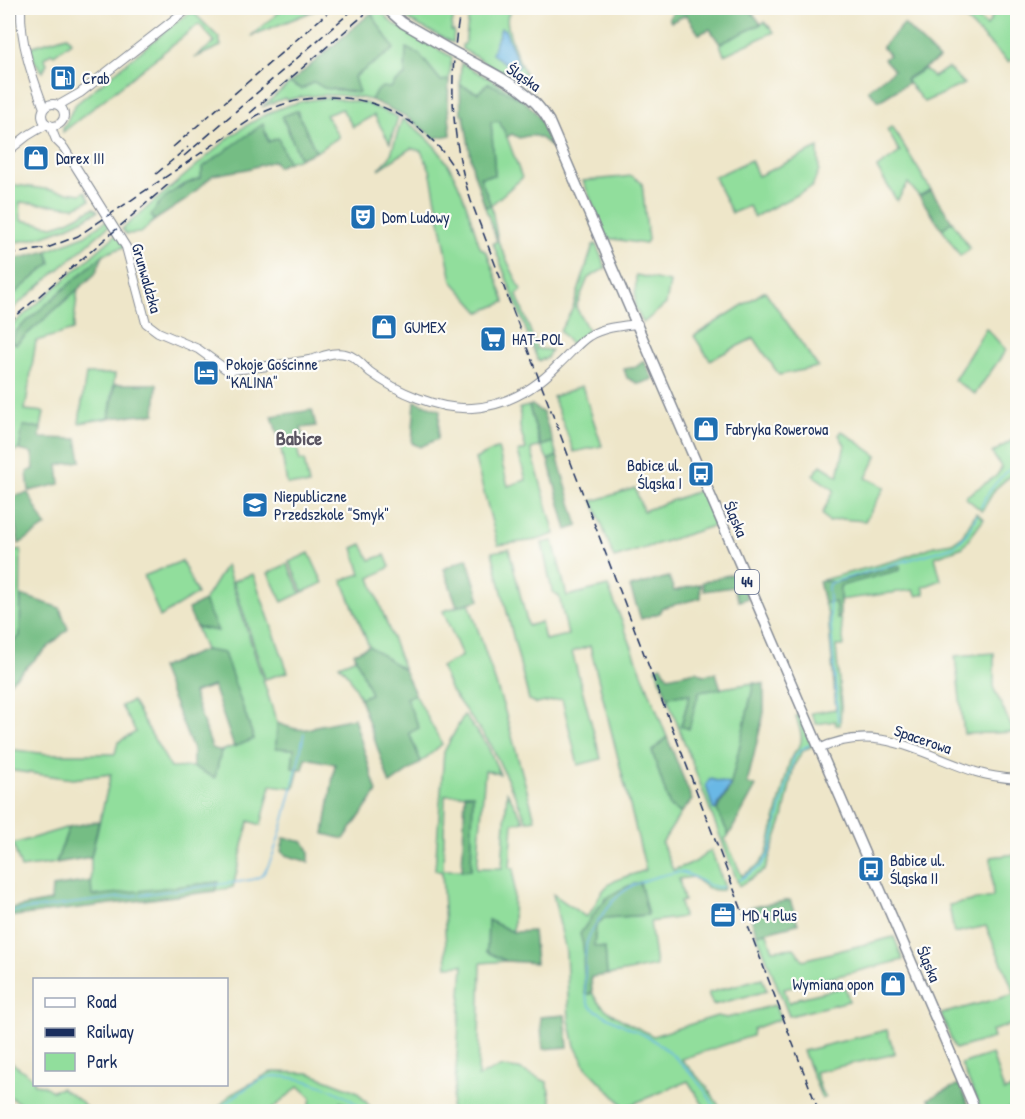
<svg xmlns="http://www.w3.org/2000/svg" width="1025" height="1119" font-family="'Patrick Hand',sans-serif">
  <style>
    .green { fill: #91de9c; stroke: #56867d; stroke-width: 1.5; fill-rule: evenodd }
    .forest { fill: #74bd84; stroke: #487671; stroke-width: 1.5 }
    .water { fill: #6bb8e5; stroke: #4374a2; stroke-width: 1.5 }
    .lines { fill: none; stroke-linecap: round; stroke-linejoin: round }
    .stream { stroke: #6bb8e5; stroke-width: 1.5 }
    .tertiary-casing { stroke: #848a94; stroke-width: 10 }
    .primary-casing { stroke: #848a94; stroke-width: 12 }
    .tertiary { stroke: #fff; stroke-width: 8 }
    .primary { stroke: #fff; stroke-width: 9 }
    .rail { stroke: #1b2f5e; stroke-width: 1.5; stroke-dasharray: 9 4.5; stroke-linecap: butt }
    .primary-bridge-casing { stroke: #848a94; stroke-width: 12; stroke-linecap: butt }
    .primary-bridge { stroke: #fff; stroke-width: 9 }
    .labels { text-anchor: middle; stroke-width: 4.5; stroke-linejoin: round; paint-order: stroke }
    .shield { fill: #fdfcf7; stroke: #5f6c8c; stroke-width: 1.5 }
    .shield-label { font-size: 15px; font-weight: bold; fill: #1b2f5e }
    .street-label { font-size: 16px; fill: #1b2f5e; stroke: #fdfcf7 }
    .poi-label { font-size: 16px; fill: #1b2f5e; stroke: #fdfcf7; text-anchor: start }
    .quarter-label { font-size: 20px; font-weight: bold; fill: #5a5562; stroke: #fdfcf7 }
  </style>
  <rect width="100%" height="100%" fill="#fdfcf7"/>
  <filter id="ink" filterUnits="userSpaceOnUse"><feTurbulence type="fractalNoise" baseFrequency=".0167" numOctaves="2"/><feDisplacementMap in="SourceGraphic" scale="12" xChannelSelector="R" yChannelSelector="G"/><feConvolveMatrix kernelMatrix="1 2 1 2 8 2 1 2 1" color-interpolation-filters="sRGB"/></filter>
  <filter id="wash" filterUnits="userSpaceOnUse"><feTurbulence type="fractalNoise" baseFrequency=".008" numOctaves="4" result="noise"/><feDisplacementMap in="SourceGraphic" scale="24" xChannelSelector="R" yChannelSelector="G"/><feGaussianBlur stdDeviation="1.35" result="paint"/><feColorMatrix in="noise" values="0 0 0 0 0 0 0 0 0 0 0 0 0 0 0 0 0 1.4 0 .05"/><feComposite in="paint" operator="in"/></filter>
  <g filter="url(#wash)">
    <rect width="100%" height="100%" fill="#eee6c9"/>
    <g class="green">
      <path d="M284 8H304L308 12 313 8H321L251 36Z"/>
      <path d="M394 8H416L439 16 440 8H455L451 31H454L453 43 412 22Z"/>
      <path d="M470 8H515C513 9 509 13 508 15 503 28 526 77 533 90L462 49V45L465 44Z"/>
      <path d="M954 8H967L987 26 997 8H1017V56L1008 62Z"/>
      <path d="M381 11 392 23 452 57 449 80 441 81 420 55 406 49 405 76 395 82 391 88 375 93 371 100C342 93 316 93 287 100L285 98 262 107 290 83 302 89 314 82 354 77 393 49 371 13Z"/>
      <path d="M193 12 219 38 221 46 194 58 215 42 199 24 63 132V127C69 120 70 112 76 104L183 17Z"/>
      <path d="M765 22 774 32 724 55 720 44Z"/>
      <path d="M67 36 71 42 54 55 51 53 44 58 47 63 43 72 35 62 30 47Z"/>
      <path d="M461 63 519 95 524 100 488 83 478 93 460 85Z"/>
      <path d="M948 68 964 84 924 102 906 80 924 69 933 77Z"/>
      <path d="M331 98 365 103 398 117 390 143 374 115 353 127 342 109 326 115 339 137 316 152 297 111 282 117 300 158 288 162 278 138 269 142 263 125 200 178 179 187 151 216 155 220 141 233 126 234 122 229 230 137C261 114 292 99 331 98Z"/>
      <path d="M402 119C453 150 463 194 480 247L487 253 505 302 480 312 452 281 430 170 421 151 411 148 379 169 390 157Z"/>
      <path d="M499 121 507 137 522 178 491 205 498 241 521 290 517 295 537 349 551 350 547 358 538 361 493 243 497 241 485 207 490 205 480 177 495 175 491 122Z"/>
      <path d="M892 126 931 190 919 196 908 183 897 201 877 168 900 152 887 130Z"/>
      <path d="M818 148 819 170 812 187 754 217 749 206 732 213 714 177 751 160 758 176Z"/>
      <path d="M632 176 642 183 648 240 645 244 607 238 583 181Z"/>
      <path d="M8 184 81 194 85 191 90 200 75 207 20 202 21 220 53 226 66 222 94 208 98 211C69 228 41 240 8 243Z"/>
      <path d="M106 221 110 225 8 313V299L51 263 47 251 84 236Z"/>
      <path d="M952 221 970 249 960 256 942 229Z"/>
      <path d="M117 234 124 247 104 254 18 330 10 341 16 344 78 289 73 330 36 341 25 410 44 412 41 428 23 426 19 450 8 452V329Z"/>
      <path d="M596 244 606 268 588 278 576 307 588 330 573 347 560 331 573 308 593 245Z"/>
      <path d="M636 275 670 282 666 304 643 323 635 307Z"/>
      <path d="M765 291 818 367 779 375 754 338 710 360 694 336Z"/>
      <path d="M986 328 1006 350 975 394 954 380Z"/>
      <path d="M86 374H115L109 418 79 423Z"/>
      <path d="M582 386 602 446 574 452 553 397Z"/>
      <path d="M529 406 540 446 553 442 557 456 548 460 541 446 531 449 555 534 537 540 498 545 475 459 498 448 508 486 526 480 518 452 526 449 520 428V408Z"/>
      <path d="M842 431 877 456 866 478 885 487 865 521 840 519 829 522 822 514 834 490 813 475 821 465 838 476 845 445 839 435Z"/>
      <path d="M1017 437V470L995 489 982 511 965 497 996 476 1002 468 992 453Z"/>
      <path d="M295 438 300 461 304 460 309 485 287 484 280 443Z"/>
      <path d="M635 488 643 511 701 490 716 525 614 558 593 501Z"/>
      <path d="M976 513 984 519 963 547 935 557 941 580 923 587 925 594 917 596 913 590 840 600 839 586 900 570V566L837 582 819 581 900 559 934 546 952 543 962 536Z"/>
      <path d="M553 541 567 596 608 586 667 737 652 751 670 807 681 813 662 843 673 870 695 862 711 850 724 885 723 890C710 892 703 885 693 877L679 879 684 901 680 902 683 917 650 922 656 966 607 975 605 948 594 946 596 926 603 918 648 915 605 898C589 933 574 955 590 994L592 991C597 1011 635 1026 653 1036L717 1016 727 1018 775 1005 780 1019 753 1029 752 1036 681 1059 707 1087 722 1111H707L688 1081 625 1107 586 1067 575 1046 569 1020 566 952 553 894 586 917C594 911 596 900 602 892 611 878 631 876 646 870L590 646 572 652 601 759 578 765 562 699 536 704 529 700 492 552 509 549 528 626 541 622 545 640 568 635 559 596 552 591 542 543Z"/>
      <path d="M362 544 370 560 385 555 390 567 370 578 404 670 369 646 342 580 361 574 353 548Z"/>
      <path d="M21 549 20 636 8 645V553Z"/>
      <path d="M309 553 323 583 303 592 289 562Z"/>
      <path d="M182 561 197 594 160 617 144 576Z"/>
      <path d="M287 564 301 593 282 602 268 573Z"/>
      <path d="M226 565 277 723 276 748 294 749 292 767 299 769 294 788 271 785 261 825 249 821 233 887 215 891 218 882 91 897V857L111 774 73 779 8 770V749L47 754H115L118 742 136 732 121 706 132 701 171 768 193 767 215 777 221 751 254 739 224 654 205 650 196 627 217 631 204 601Z"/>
      <path d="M253 574 288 672 265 679 233 581Z"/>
      <path d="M835 602 837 619 840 617 844 646H836L841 706 840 725H836L835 721 816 724 811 713 836 709 828 614 824 603Z"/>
      <path d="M469 603 504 708 535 819 527 821 491 745 451 691 441 667 462 656 443 611Z"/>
      <path d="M994 653V689L1014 732 964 734 955 656Z"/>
      <path d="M356 658 371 694 360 698 349 676 339 665Z"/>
      <path d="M754 683 730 788 717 810 729 835 725 839 742 876 759 865 767 853 789 764C791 756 794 753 799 747 805 739 798 724 796 716L799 715 812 746 803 751 794 765 783 818 765 870 739 886 667 697 690 694 681 725 699 692Z"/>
      <path d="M415 694 442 744 421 762 409 732 418 728 405 698Z"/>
      <path d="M464 715 487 745 500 774 485 770 477 868H502L507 792 524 821 513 823 510 868H514L513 932 488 920 487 952 506 961 481 963 478 1077 500 1067 519 1069 547 1082 553 1111H450L455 1086 463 965 447 966 442 872 435 870 444 752ZM473 794 471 870H443L445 795Z"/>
      <path d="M69 827 56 863 21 868 13 844Z"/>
      <path d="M1017 854V1023L991 1031 993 1038 955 1049 941 1014 1015 994 986 926 954 933 949 905 993 897 991 857Z"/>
      <path d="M766 931 773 950 794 948 803 960 894 937 903 960 784 989 789 1003 799 998 845 987 849 1001 789 1016 757 934Z"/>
      <path d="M762 978 767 991 713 1005 708 993Z"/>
      <path d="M887 1030 895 1054 815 1072 821 1091 826 1097 822 1099 803 1051Z"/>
      <path d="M992 1054 1004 1091 1017 1087V1106L1007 1109 1008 1111H982L961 1064Z"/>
      <path d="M8 1060 34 1079V1084L43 1085 52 1091 61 1088 82 1102 88 1111H30L8 1095Z"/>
      <path d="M271 1072 309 1073 356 1091 374 1111H359L355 1107 340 1102 335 1111H309L311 1097 299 1086 270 1111H215L230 1095Z"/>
    </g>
    <g class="forest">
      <path d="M676 8H730L751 11 761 24 720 44 710 29 699 34 686 15 671 22 669 18Z"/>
      <path d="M371 13 394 49 354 77 359 93 324 88 314 82 302 89 290 83Z"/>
      <path d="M904 24 939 59 906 79 908 83 879 101 868 90 894 70 884 59 889 55 882 47Z"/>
      <path d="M406 48 420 55 441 81 449 80 448 105 451 135 435 138 405 116 371 100 375 93 382 87 391 88 395 82 405 76Z"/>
      <path d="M488 83C533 104 534 103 554 149 540 138 539 132 519 138L512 134 507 137 499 121 491 122 495 175 480 177 491 205 485 207 473 170 464 116 461 114 460 85 478 93Z"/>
      <path d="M297 111 316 152 300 158 282 116Z"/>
      <path d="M263 124 268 142 278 138 288 162 277 167 274 161 247 169 213 175 186 200 155 220 151 216C160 196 180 186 200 178L203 167Z"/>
      <path d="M931 190 952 221 942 229 919 196Z"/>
      <path d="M47 251 51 263 8 299V259L25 257Z"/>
      <path d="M104 254 95 274 16 344 10 341 17 330Z"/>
      <path d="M644 361 653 379 639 384 627 378 624 369 636 367Z"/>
      <path d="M115 384H157L155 414 109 418Z"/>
      <path d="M415 401 440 410 438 439 420 447 412 443Z"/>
      <path d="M532 405 543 413 553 442 541 446 529 406Z"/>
      <path d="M312 410 316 426 301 428 303 436 280 443 272 416Z"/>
      <path d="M23 426 41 428 40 438 77 439 81 461 58 465 60 484 29 491 27 472 34 469 32 453 19 450Z"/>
      <path d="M557 456 578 526 567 530 548 460Z"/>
      <path d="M28 493 46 526 19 544 10 497Z"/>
      <path d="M467 558 480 600 457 606 444 569Z"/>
      <path d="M900 566V570L840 586V617L837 619 835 602 824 603 819 581 837 582Z"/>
      <path d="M736 573 748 598 739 601 733 587 704 591 702 582Z"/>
      <path d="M669 577 674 591 700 584 701 598 661 608 660 613 641 619 630 587Z"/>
      <path d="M21 595 60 608 68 629 8 684V645L20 636Z"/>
      <path d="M204 601 218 631 196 627 188 609Z"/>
      <path d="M369 646 404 670 415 694 406 698 419 728 409 733 421 762 390 784 360 698 371 694 354 653Z"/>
      <path d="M205 650 224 653 254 739 234 747 213 686 193 693 212 748 221 751 215 778 193 767V750L160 668Z"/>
      <path d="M662 666 668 677 696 671 704 675 716 673 721 689 699 692 689 729 681 726 690 694 667 697 656 668Z"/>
      <path d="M754 683 764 684V712L747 784 756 786 729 835 717 810 730 788Z"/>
      <path d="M354 718 377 792 344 839 324 834 335 764 306 758 303 769 292 768 294 749 276 748 277 723C290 728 303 733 316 726Z"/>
      <path d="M667 737 692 800 681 813 670 807 652 751Z"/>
      <path d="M465 794H473L471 870 462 871Z"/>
      <path d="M99 821 91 857 56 863 69 827Z"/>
      <path d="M284 838 304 842 309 851V862L285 855 281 851Z"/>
      <path d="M91 881 92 896 218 882 215 891 8 917V909L51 901 52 887Z"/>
      <path d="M640 882 648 915 604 918 596 926 594 946 605 948 607 975 591 977 592 991 590 994H585C583 974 587 953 580 934 600 905 604 893 640 882Z"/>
      <path d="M790 900 798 924 757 934 747 908Z"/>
      <path d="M488 920 513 932 533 931 536 963 506 961 487 952Z"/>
      <path d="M565 1015 568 1047 543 1049 540 1017Z"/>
      <path d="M959 1084 971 1111H938L928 1099Z"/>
    </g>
    <g class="water">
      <path d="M501 28 505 30 519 66 516 71 492 54Z"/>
      <path d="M710 779 729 784 730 786 715 810 713 809 706 785Z"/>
    </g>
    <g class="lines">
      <g class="stream">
        <path d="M981 507C989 488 1001 475 1018 463"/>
        <path d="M838 721 828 586 830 583 952 547C965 539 970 529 977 515"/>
        <path d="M739 880 760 867 769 854 794 757 802 749 809 745"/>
        <path d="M8 912 245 881C250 880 258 879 262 875 277 862 300 756 304 733"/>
        <path d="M218 1112C227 1100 259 1077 274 1076 300 1076 347 1091 364 1112"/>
        <path d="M717 1112C704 1083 673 1051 646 1036 635 1030 595 1013 589 1005 584 997 585 978 585 969 585 961 585 953 586 946 587 937 593 929 598 921 618 889 635 881 672 873 692 868 704 890 723 887"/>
      </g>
    </g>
  </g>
  <g filter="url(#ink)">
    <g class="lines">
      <defs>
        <g id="tertiary">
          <path d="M21 8C20 43 32 76 44 108"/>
          <circle cx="53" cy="115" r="11"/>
          <path d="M59 105 80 93 189 8"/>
          <path d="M50 125 56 140 64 148 126 247 146 323 158 332 198 349 227 370H232C257 367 284 365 309 360 321 358 331 351 345 354 356 356 362 365 370 372 397 392 438 410 472 408 506 406 536 388 559 364 569 355 578 343 589 336 604 327 621 326 638 324"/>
          <path d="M8 151 27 136 47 124"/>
          <path d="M819 749C876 721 923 755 976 772 989 776 1003 778 1018 779"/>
        </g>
        <g id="primary">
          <path d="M386 8 403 23 450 50"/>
          <path d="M465 58C495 75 531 89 549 121L976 1112"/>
        </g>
      </defs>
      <use href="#tertiary" class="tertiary-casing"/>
      <use href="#primary" class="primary-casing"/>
      <use href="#tertiary" class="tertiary"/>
      <use href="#primary" class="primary"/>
      <g class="rail">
        <path d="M461 8C448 73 450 137 471 201L819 1112"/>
        <path d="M250 113 372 8"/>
        <path d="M173 147 333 8"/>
        <path d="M184 156 355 8"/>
        <path d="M156 174 188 147"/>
        <path d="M8 255 47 248 78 236 256 116C331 76 419 101 459 177"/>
        <path d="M8 323 171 182"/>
      </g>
      <defs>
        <path id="primary-bridge" d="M450 50 465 58"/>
      </defs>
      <use href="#primary-bridge" class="primary-bridge-casing"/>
      <use href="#primary-bridge" class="primary-bridge"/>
    </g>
  </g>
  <defs>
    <symbol id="fuel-square" viewBox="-11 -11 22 22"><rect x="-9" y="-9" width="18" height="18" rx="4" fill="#1f6fb2" stroke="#fdfcf7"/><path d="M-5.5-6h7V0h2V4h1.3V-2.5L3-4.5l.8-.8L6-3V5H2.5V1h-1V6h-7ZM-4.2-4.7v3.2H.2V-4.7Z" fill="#fff"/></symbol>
    <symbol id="shop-square" viewBox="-11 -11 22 22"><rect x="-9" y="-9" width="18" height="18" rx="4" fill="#1f6fb2" stroke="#fdfcf7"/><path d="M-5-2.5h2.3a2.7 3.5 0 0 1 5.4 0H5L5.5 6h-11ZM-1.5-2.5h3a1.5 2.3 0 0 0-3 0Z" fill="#fff"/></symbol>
    <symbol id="theatre-square" viewBox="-11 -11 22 22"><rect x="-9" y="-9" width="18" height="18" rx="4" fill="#1f6fb2" stroke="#fdfcf7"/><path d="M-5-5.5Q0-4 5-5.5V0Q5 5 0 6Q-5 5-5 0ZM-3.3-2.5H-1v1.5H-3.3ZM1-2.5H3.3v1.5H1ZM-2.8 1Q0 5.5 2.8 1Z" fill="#fff"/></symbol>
    <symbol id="supermarket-square" viewBox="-11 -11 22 22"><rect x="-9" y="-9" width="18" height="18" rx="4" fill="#1f6fb2" stroke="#fdfcf7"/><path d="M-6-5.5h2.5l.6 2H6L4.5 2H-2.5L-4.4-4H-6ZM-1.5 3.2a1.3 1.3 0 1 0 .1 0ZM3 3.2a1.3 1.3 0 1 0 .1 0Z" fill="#fff"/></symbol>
    <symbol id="hotel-square" viewBox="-11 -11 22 22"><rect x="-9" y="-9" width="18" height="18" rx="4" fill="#1f6fb2" stroke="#fdfcf7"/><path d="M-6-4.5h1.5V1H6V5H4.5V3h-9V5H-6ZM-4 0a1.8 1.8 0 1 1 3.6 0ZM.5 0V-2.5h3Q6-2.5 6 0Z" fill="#fff"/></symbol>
    <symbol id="bus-square" viewBox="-11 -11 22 22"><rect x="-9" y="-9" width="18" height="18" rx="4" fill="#1f6fb2" stroke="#fdfcf7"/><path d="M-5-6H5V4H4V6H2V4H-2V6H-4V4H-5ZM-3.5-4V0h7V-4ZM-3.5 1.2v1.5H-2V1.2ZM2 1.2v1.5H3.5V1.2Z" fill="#fff"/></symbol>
    <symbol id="school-square" viewBox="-11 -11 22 22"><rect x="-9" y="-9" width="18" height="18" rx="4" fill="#1f6fb2" stroke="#fdfcf7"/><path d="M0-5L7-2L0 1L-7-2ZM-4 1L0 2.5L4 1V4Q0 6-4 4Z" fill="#fff"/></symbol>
    <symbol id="office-square" viewBox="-11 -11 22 22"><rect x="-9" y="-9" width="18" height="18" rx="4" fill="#1f6fb2" stroke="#fdfcf7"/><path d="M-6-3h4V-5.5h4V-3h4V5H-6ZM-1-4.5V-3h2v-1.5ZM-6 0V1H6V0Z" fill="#fff"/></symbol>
  </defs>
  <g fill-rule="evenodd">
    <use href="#fuel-square" x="48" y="63" width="30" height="30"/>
    <use href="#shop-square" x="21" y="143" width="30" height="30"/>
    <use href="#theatre-square" x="348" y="202" width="30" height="30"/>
    <use href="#shop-square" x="369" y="312" width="30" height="30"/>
    <use href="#supermarket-square" x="478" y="324" width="30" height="30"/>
    <use href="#hotel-square" x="191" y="358" width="30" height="30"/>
    <use href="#shop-square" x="691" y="414" width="30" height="30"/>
    <use href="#bus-square" x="686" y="459" width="30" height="30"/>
    <use href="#school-square" x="240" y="490" width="30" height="30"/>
    <use href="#bus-square" x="856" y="854" width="30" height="30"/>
    <use href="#office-square" x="708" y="900" width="30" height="30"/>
    <use href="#shop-square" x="878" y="969" width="30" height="30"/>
  </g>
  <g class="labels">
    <rect class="shield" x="735" y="570" width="24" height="24" rx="4.5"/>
    <g class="shield-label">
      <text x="747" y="587">44</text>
    </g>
    <g class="street-label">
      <text transform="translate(524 77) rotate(34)" y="6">Śląska</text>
      <text transform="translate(147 278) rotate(74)" y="6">Grunwaldzka</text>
      <text transform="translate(736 519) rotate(67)" y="6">Śląska</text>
      <text transform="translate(923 739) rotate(19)" y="6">Spacerowa</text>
      <text transform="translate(929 964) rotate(67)" y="6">Śląska</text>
    </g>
    <g class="poi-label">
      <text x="82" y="84">Crab</text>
      <text x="56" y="164">Darex III</text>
      <text x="382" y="223">Dom Ludowy</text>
      <text x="404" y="333">GUMEX</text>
      <text x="512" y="345">HAT-POL</text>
      <text x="226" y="370">Pokoje Gościnne<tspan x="226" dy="18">"KALINA"</tspan></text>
      <text x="726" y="435">Fabryka Rowerowa</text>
      <text x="682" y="471" text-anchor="end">Babice ul.<tspan x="682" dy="18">Śląska I</tspan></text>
      <text x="274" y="502">Niepubliczne<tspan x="274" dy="18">Przedszkole "Smyk"</tspan></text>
      <text x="890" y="866">Babice ul.<tspan x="890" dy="18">Śląska II</tspan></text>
      <text x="742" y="921">MD 4 Plus</text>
      <text x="874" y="990" text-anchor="end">Wymiana opon</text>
    </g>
    <g class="quarter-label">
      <text x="299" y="445">Babice</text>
    </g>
  </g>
  <rect width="1025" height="1119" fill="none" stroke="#fdfcf7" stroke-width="30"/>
  <rect x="33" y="978" width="195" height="108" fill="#fdfcf7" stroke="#a3aaba" stroke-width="1.5"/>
  <rect x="45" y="998" width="30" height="9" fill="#ffffff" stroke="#a3aaba" stroke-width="1.5"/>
  <text x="87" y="1008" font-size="18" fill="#1b2f5e">Road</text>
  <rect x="45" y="1028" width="30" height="9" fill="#1b2f5e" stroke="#a3aaba" stroke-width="1.5"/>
  <text x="87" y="1038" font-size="18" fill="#1b2f5e">Railway</text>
  <rect x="45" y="1053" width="30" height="18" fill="#91de9c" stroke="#a3aaba" stroke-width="1.5"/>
  <text x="87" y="1068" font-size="18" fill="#1b2f5e">Park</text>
</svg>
